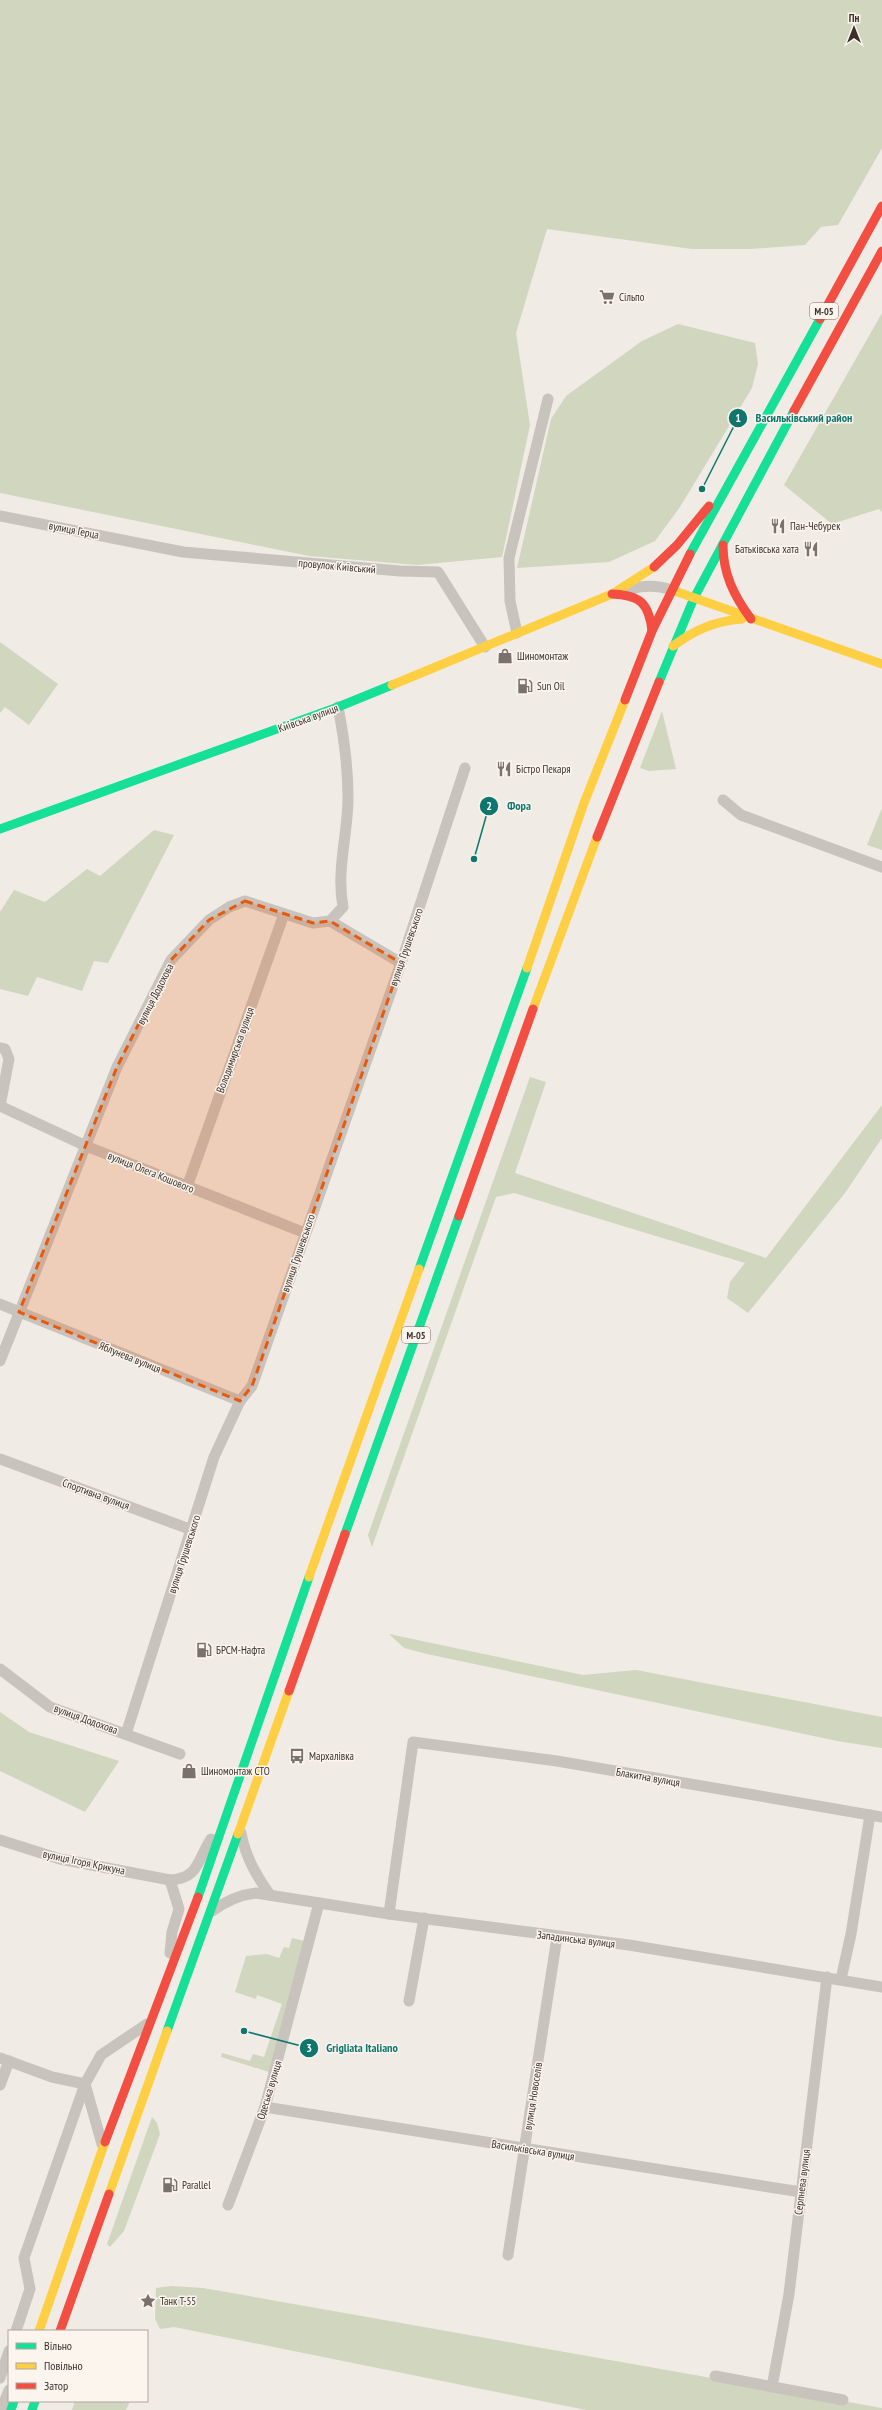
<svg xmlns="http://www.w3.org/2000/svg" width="882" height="2410" font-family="'PT Sans Narrow',sans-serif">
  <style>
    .green { fill: #d1d6bf }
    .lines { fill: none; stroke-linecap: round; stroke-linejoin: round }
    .street { stroke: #c9c3be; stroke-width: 11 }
    .fast { stroke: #16e098; stroke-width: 9 }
    .slow { stroke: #ffcf43; stroke-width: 9 }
    .jam { stroke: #f24e42; stroke-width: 9 }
    .marked { fill: #e8590c; fill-opacity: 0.2; stroke: #e8590c; stroke-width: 3; stroke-dasharray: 8 5; stroke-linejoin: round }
    .labels { text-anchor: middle; stroke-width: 3; stroke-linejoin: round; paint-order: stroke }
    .shield { fill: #fbf5ee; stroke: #756b66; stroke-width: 1 }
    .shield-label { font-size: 10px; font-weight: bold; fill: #3b302b }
    .poi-label { font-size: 11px; fill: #3b302b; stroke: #fbf5ee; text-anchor: start }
    .street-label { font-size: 11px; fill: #3b302b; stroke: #fbf5ee }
    .leader { fill: none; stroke: #0f766e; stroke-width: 1.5 }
    .callout-dot { fill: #0f766e; stroke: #fbf5ee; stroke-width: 1.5 }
    .mark-label { font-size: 12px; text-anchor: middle; font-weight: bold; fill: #fff }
    .callout-label { font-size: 12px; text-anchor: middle; font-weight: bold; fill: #0f766e; stroke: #fbf5ee; stroke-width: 3; stroke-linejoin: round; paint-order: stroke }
  </style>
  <rect width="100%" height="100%" fill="#f0ebe5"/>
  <g class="green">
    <path d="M0 0H882V148L838 225 821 227 805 245 751 249H692L547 229 516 333 530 425 502 557 417 565 309 556 0 493Z"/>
    <path d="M882 313V512L879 509 832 524 784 485Z"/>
    <path d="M678 324 755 343 758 364 752 388 680 507 655 541 609 562 517 568 551 419 566 396 642 341Z"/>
    <path d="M0 642 58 684 29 725 5 707 0 713Z"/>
    <path d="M662 711 676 769 649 771 640 768Z"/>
    <path d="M882 808V850L867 845Z"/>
    <path d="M154 830 174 835 108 963 94 961 82 991 37 977 28 996 0 989V912L14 890 45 902 87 869 100 876Z"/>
    <path d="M530 1077 546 1082 515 1173 766 1258 882 1105V1138L845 1193 748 1313 727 1298 730 1282 745 1263 514 1193 496 1197 372 1547 368 1535Z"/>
    <path d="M389 1634 583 1675 636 1670 882 1717V1748L837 1741 427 1654 404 1648Z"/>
    <path d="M0 1712 29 1732 119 1761 85 1812 0 1771Z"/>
    <path d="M292 1938 305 1941 269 2072 221 2057 222 2053 250 2061 253 2054 264 2057 282 2004 257 1995 256 1999 235 1992 246 1956 267 1954 279 1958 284 1947 289 1948Z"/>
    <path d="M152 2117 157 2123 160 2134 124 2231 110 2247 107 2244Z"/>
    <path d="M171 2286 203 2288 882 2408V2410H586L174 2327 160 2329 155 2319 156 2288Z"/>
    <path d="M75 2401H130L126 2410H72Z"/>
  </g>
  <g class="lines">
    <g class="street">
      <path d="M0 516 183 552 400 571 438 572 485 647"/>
      <path d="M628 590C644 585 656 585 672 590"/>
      <path d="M517 633 510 601 509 558 548 399"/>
      <path d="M723 800 741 815 882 867"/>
      <path d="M330 921 401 963"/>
      <path d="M0 1048 5 1049 9 1059 0 1106"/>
      <path d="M0 1106 86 1146 305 1233"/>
      <path d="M187 1187 284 914"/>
      <path d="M0 1304 240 1401"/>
      <path d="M0 1361 117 1067 171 960 209 920 229 907 245 901 313 923 330 921 343 907C336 870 348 834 348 798 348 767 344 737 338 707"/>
      <path d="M0 1459 192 1530"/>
      <path d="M0 1669 50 1707 180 1754"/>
      <path d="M126 1734 214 1457 240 1401 252 1386 401 963 465 768"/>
      <path d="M241 1833C246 1858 256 1875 270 1895"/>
      <path d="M0 1840 60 1859 170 1880C199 1878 197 1861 211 1839"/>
      <path d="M212 1911C226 1901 239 1895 256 1893L389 1914 629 1945 882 1987"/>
      <path d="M389 1914 413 1742 557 1761 882 1817"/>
      <path d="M170 1953 172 1932 179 1909 170 1880"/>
      <path d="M841 1979 851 1934 870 1815"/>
      <path d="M409 2001 424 1918"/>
      <path d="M0 2058 52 2077 85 2084 24 2258 30 2289 16 2331"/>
      <path d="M0 2085 9 2061"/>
      <path d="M265 2107 801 2192"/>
      <path d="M102 2144 85 2084 101 2055 147 2024"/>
      <path d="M228 2205 265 2107 319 1903"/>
      <path d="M508 2255 557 1937"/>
      <path d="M715 2376 843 2400"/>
      <path d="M0 2378 9 2351"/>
      <path d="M772 2387 789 2294 827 1977"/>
      <path d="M1 2410 9 2390"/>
    </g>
    <g class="fast">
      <path d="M690 554 820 319"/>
      <path d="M659 682 694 598 794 411"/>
      <path d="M0 829 338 707 392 685"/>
      <path d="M419 1269 527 968"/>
      <path d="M345 1534 459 1216"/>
      <path d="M198 1897 309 1577"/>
      <path d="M167 2031 238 1834"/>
      <path d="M11 2410 14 2401"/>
      <path d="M32 2410 35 2401"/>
    </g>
    <g class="slow">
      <path d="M672 590 882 664"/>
      <path d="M673 646C695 630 714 621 742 619"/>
      <path d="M392 685 612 594 654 567"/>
      <path d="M527 968 584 803 625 700"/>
      <path d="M533 1009 597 837"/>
      <path d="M309 1577 419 1269"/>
      <path d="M238 1834 289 1691"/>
      <path d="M109 2194 167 2031"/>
      <path d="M39 2331 105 2142"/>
    </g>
    <g class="jam">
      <path d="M820 319 882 206"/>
      <path d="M794 411 882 251"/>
      <path d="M723 545C723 574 734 596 751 619"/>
      <path d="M654 567 677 545 709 506"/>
      <path d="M612 594C640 595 649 603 652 631"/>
      <path d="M625 700 652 631 690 554"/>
      <path d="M597 837 659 682"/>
      <path d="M459 1216 533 1009"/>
      <path d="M289 1691 345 1534"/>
      <path d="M105 2142 198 1897"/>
      <path d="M60 2331 109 2194"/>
    </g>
  </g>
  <path class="marked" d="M245 901 313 923 330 921 401 963 252 1386 240 1401 19 1312 117 1067 171 960 209 920Z"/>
  <defs>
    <symbol id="supermarket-bare" viewBox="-9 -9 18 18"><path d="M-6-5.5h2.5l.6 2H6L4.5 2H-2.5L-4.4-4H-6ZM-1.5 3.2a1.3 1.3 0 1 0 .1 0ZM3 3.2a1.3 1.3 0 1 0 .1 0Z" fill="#7a716c" stroke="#fbf5ee" stroke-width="2.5" paint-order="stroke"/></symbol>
    <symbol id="restaurant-bare" viewBox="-9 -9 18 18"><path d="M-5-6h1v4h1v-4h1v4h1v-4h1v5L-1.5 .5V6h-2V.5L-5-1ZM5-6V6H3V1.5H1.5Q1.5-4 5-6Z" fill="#7a716c" stroke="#fbf5ee" stroke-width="2.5" paint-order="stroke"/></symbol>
    <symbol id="shop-bare" viewBox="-9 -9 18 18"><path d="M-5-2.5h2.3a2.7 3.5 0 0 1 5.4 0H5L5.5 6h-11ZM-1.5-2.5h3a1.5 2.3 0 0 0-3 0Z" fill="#7a716c" stroke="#fbf5ee" stroke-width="2.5" paint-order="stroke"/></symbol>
    <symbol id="fuel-bare" viewBox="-9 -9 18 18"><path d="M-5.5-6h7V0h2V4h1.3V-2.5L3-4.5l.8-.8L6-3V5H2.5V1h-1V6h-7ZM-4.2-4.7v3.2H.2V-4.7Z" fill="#7a716c" stroke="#fbf5ee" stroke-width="2.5" paint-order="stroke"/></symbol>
    <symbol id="bus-bare" viewBox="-9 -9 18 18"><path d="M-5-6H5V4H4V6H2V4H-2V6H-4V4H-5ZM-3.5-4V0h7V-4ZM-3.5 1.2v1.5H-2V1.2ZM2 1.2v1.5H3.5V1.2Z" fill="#7a716c" stroke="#fbf5ee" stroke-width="2.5" paint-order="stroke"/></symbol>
    <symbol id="sight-bare" viewBox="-9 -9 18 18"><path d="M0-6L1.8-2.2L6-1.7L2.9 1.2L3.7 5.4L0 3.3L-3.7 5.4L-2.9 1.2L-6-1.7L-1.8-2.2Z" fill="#7a716c" stroke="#fbf5ee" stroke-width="2.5" paint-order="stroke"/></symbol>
  </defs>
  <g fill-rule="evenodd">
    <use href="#supermarket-bare" x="596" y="286" width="22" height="22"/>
    <use href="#restaurant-bare" x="767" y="515" width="22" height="22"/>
    <use href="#restaurant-bare" x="800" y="538" width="22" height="22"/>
    <use href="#shop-bare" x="494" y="645" width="22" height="22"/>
    <use href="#fuel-bare" x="514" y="675" width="22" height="22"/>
    <use href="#restaurant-bare" x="493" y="758" width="22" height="22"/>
    <use href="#fuel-bare" x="193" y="1639" width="22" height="22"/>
    <use href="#bus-bare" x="286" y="1745" width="22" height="22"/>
    <use href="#shop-bare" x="178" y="1760" width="22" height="22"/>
    <use href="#fuel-bare" x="159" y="2174" width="22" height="22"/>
    <use href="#sight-bare" x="137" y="2290" width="22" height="22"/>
  </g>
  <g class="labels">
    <g class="shield">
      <rect x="810" y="303" width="28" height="16" rx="3"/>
      <rect x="402" y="1327" width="28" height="16" rx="3"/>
    </g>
    <g class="shield-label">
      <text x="824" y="315">М-05</text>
      <text x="416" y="1339">М-05</text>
    </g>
    <g class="poi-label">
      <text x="619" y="301">Сільпо</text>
      <text x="790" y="530">Пан-Чебурек</text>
      <text x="799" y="553" text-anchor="end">Батьківська хата</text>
      <text x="517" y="660">Шиномонтаж</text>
      <text x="537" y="690">Sun Oil</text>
      <text x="516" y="773">Бістро Пекаря</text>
      <text x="216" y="1654">БРСМ-Нафта</text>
      <text x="309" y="1760">Мархалівка</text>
      <text x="201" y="1775">Шиномонтаж СТО</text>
      <text x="182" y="2189">Parallel</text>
      <text x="160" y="2305">Танк Т-55</text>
    </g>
    <g class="street-label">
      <text transform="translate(74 530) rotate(11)" y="4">вулиця Герца</text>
      <text transform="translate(337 566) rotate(5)" y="4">провулок Київський</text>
      <text transform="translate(308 718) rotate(-20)" y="4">Київська вулиця</text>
      <text transform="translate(406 947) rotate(-71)" y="4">вулиця Грушевського</text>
      <text transform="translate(155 994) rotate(-63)" y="4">вулиця Додохова</text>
      <text transform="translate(235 1050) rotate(-70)" y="4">Володимирська вулиця</text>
      <text transform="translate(151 1172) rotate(22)" y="4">вулиця Олега Кошового</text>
      <text transform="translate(298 1253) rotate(-71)" y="4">вулиця Грушевського</text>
      <text transform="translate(130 1357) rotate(22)" y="4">Яблунева вулиця</text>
      <text transform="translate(96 1494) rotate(20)" y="4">Спортивна вулиця</text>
      <text transform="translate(184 1554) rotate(-72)" y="4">вулиця Грушевського</text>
      <text transform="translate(86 1719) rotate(20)" y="4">вулиця Додохова</text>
      <text transform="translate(648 1777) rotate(10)" y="4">Блакитна вулиця</text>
      <text transform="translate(84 1862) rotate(12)" y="4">вулиця Ігоря Крикуна</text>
      <text transform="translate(576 1939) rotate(7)" y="4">Западинська вулиця</text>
      <text transform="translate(269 2090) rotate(-73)" y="4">Одеська вулиця</text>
      <text transform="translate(533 2096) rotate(-81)" y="4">вулиця Новоселів</text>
      <text transform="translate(533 2150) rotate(9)" y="4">Васильківська вулиця</text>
      <text transform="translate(802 2182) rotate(-83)" y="4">Серпнева вулиця</text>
    </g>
  </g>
  <path class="leader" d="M702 489L738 418M474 859L489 806M244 2031L309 2048"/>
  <g class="callout-dot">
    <circle cx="702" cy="489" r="4"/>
    <circle cx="474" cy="859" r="4"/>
    <circle cx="244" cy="2031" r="4"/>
    <circle cx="738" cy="418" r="10"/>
    <circle cx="489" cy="806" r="10"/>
    <circle cx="309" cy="2048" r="10"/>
  </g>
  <g class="mark-label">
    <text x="738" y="422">1</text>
    <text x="489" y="810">2</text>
    <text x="309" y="2052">3</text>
  </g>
  <g class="callout-label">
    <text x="804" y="422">Васильківський район</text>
    <text x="519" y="810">Фора</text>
    <text x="362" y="2052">Grigliata Italiano</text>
  </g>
  <rect x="8" y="2330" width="140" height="72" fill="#fbf5ee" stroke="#aea6a0"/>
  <rect x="16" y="2343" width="20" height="6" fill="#16e098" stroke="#aea6a0"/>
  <text x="44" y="2350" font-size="12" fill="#3b302b">Вільно</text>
  <rect x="16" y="2363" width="20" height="6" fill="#ffcf43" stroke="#aea6a0"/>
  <text x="44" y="2370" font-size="12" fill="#3b302b">Повільно</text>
  <rect x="16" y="2383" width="20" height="6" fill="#f24e42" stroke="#aea6a0"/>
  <text x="44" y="2390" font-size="12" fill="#3b302b">Затор</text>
  <g transform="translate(854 28)" stroke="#fbf5ee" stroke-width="3" paint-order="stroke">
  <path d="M0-3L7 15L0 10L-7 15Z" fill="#3b302b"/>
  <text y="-6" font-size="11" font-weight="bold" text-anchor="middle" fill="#3b302b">Пн</text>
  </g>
</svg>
